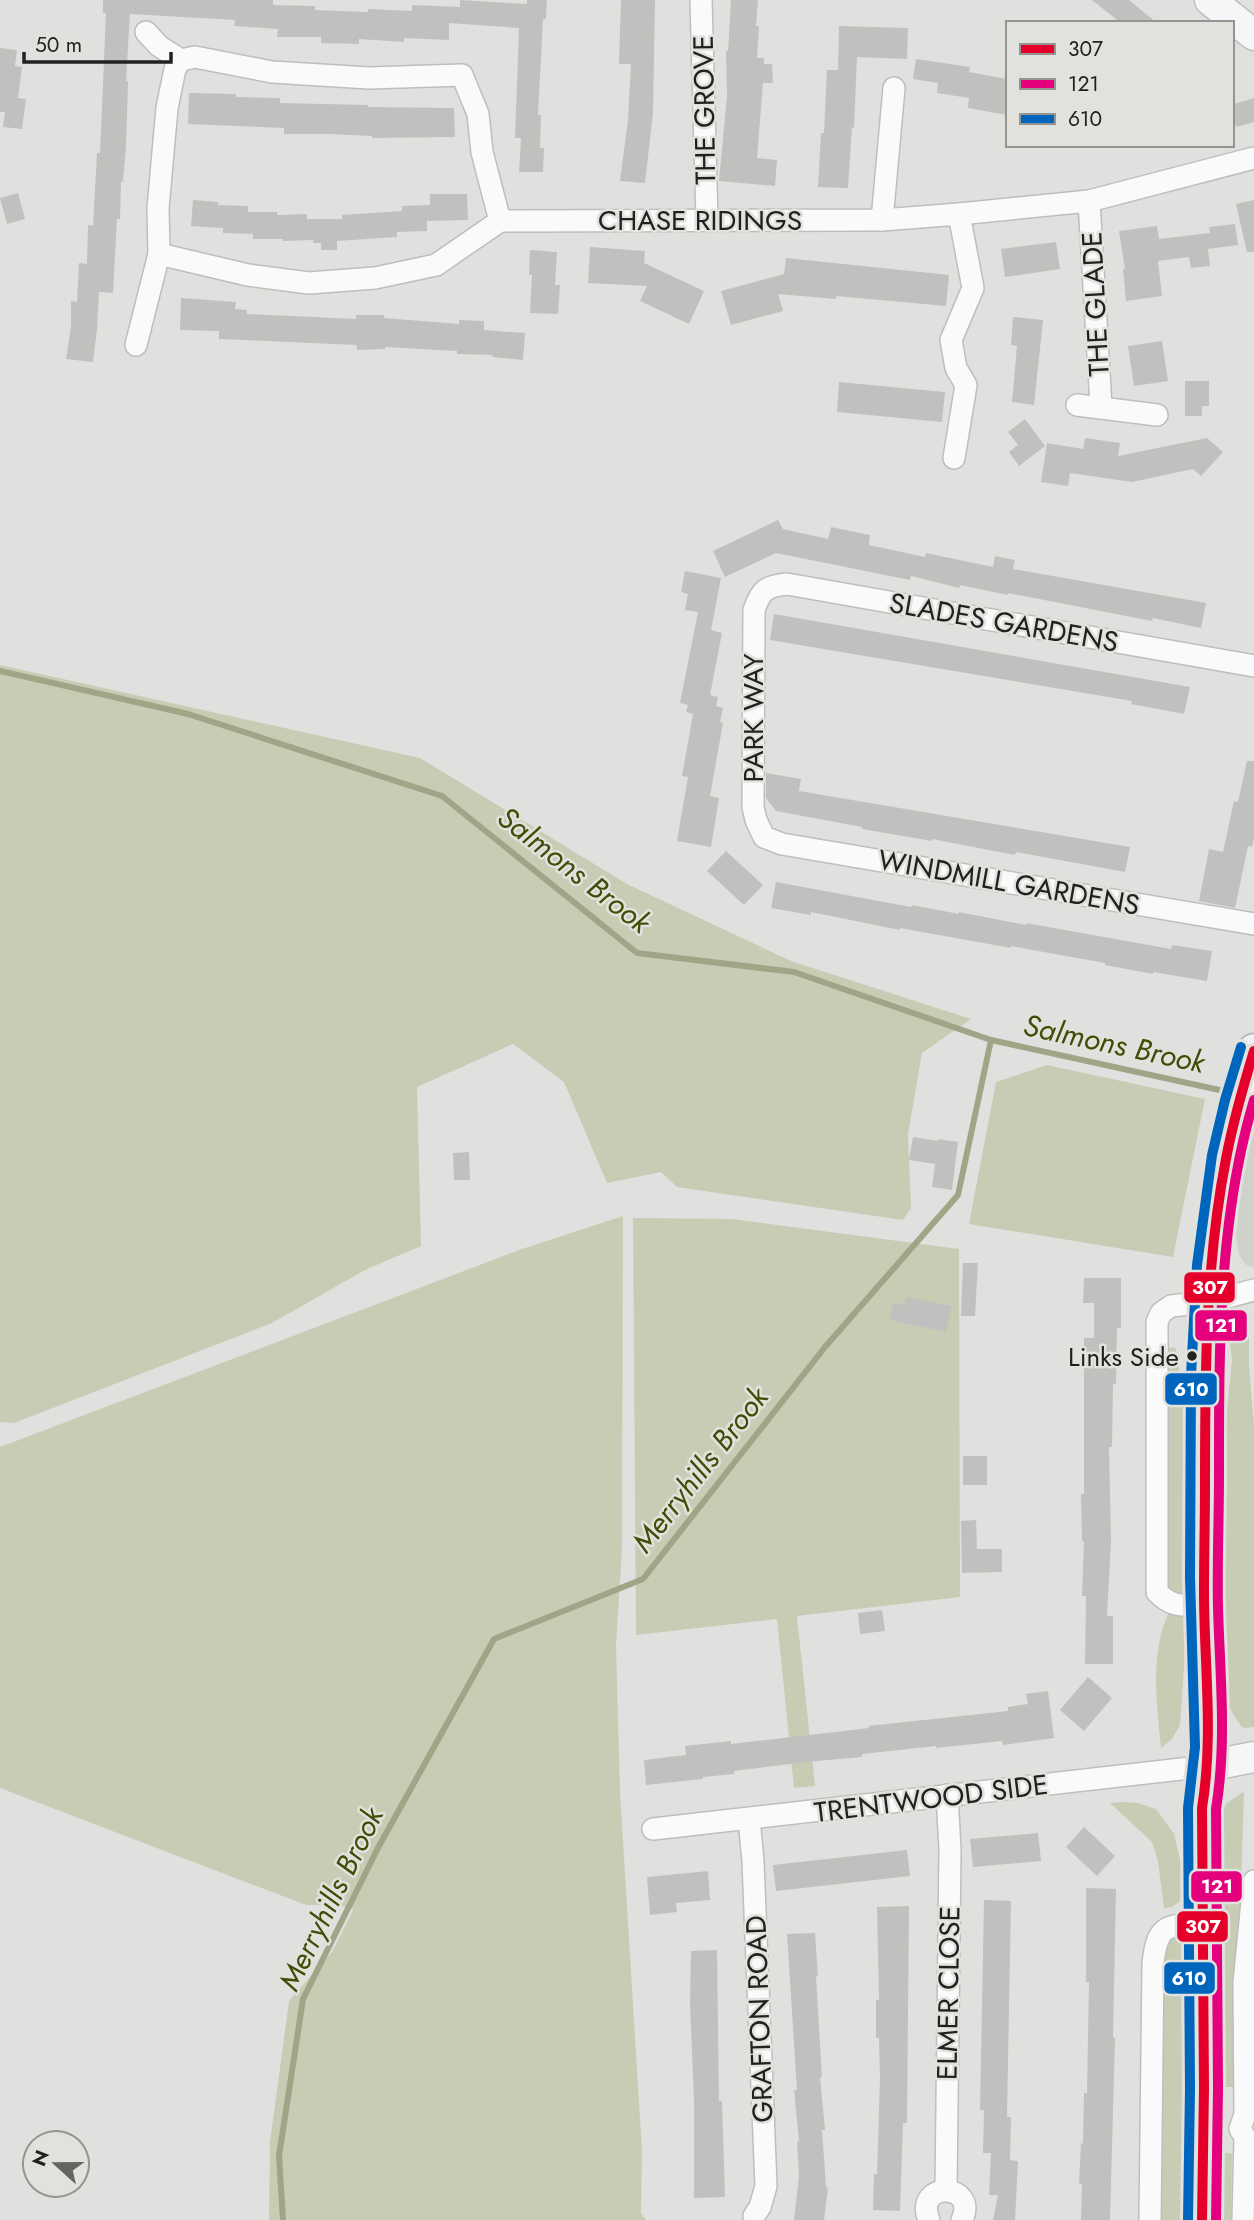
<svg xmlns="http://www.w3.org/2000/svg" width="1254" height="2220" font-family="Jost,sans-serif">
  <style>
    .built { fill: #cfd2ca }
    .green { fill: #c7ccb5 }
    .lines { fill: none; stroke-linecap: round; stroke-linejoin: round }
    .stream { stroke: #a0a588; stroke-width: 6 }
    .building { fill: #c0c1be }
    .street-casing { stroke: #bebebc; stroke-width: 24 }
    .secondary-casing { stroke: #bebebc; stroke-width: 33 }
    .primary-casing { stroke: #bbbcba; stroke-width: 37 }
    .street { stroke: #fafafa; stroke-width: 21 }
    .secondary { stroke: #f6f5f8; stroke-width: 30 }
    .primary { stroke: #f2f1f5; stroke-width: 33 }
    .bus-1-casing { stroke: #e1e2dd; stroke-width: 16 }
    .bus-2-casing { stroke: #e1e2dd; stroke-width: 16 }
    .bus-3-casing { stroke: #e1e2dd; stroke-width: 16 }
    .bus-1 { stroke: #e4002b; stroke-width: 10 }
    .bus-2 { stroke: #e5007d; stroke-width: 10 }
    .bus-3 { stroke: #0065bd; stroke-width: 10 }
    .bus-dot { fill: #212120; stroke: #e1e2dd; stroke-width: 2.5 }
    .labels { text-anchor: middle; stroke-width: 5; stroke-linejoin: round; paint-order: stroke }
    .bus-label { font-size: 26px; fill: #212120; stroke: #e1e2dd; text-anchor: end }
    .street-label { font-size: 28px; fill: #212120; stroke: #e1e2dd }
    .water-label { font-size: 30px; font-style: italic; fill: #434c06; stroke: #e1e2dd }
    .line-badge { stroke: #e1e2dd; stroke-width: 2.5 }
    .badge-label { font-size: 19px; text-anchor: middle; font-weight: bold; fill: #fff }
  </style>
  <rect width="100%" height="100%" fill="#e0e1de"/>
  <path class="built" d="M1253 1114H1254V1267L1246 1265 1239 1255 1236 1237 1243 1167Z"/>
  <g class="green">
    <path d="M0 665 420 758 627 884 791 961 971 1019 922 1053 908 1134 911 1208 903 1220 677 1187 661 1172 607 1183 564 1082 513 1044 417 1087 421 1246 365 1270 272 1323 14 1423 0 1422Z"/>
    <path d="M1047 1065 1205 1099 1173 1257 969 1224 996 1082Z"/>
    <path d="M623 1216 622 1549 616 1645 620 1792 642 2151 641 2213 646 2220H269L270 2142 289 2001 332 1952 353 1910 338 1905H306L0 1788V1447L522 1249Z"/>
    <path d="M633 1218 732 1219 959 1249 960 1597 797 1616 815 1786 794 1788 777 1619 636 1635Z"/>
    <path d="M1249 1312V1366L1254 1426V1727L1243 1728C1227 1710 1223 1688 1220 1664V1515L1222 1460 1232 1360 1227 1316Z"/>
    <path d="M1162 1347 1176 1348 1188 1434 1185 1599 1167 1593Z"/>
    <path d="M1170 1610H1188L1180 1725 1172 1739 1161 1748C1157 1702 1149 1653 1170 1610Z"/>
    <path d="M1243 1792 1244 1793 1234 2087H1226L1219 1911 1223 1810 1226 1804Z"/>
    <path d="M1123 1802 1138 1803 1156 1809 1174 1834 1181 1864 1180 1901 1172 1907 1164 1908 1158 1861 1152 1842 1110 1803Z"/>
    <path d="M1185 1936 1181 2220H1156L1163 1948 1171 1939Z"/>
    <path d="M1229 2153 1232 2154 1231 2220H1219L1222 2154Z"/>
  </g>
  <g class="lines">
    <g class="stream">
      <path d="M0 671 188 714 442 796 637 953 794 972 991 1040 1233 1093"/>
      <path d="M283 2220 279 2156 303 1999 379 1846 494 1639 643 1579 825 1347 958 1195 991 1040"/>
    </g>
  </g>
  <g class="building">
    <path d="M103 0H273V5L315 6V10L368 12V9L412 11V5L460 7V0L527 4V0H547L546 19H543L538 115H541L540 148H544L543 172H519L521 138H515L519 28 449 23V40L404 38V42L359 39V44L321 43V37H277L278 29 234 26 235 20 130 14 126 81H128L126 146 123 182H121L120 219H117L113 293 99 292 97 329 93 362 66 359 71 327V301L77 302 79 263 87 264 88 225 93 226 97 153H100L106 13H103Z"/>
    <path d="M621 0H655L653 113 645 183 620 181 628 120 631 64H619Z"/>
    <path d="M731 0H758L756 26H759L757 58H764V64H772L773 83H763L757 158 777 160 775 186 719 181 727 96 726 51H728Z"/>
    <path d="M1092 0H1129L1157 23H1121Z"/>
    <path d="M839 26 908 28 907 59 857 57 854 128 852 127 848 188 818 187 821 133H824L827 70H838Z"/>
    <path d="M0 48 17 50 15 66 22 67 18 98 26 99 22 129 3 127 5 112H0Z"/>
    <path d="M916 59 970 67 969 72 1007 79V115L968 108 969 98 937 93 938 83 913 79Z"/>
    <path d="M189 93 236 94V97L280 98V103L368 105V107L454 108 455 137 372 138V136L329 134H284V128L188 124Z"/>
    <path d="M1254 98V122L1236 127 1231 105Z"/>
    <path d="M18 193 25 219 7 224 0 198Z"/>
    <path d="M430 194H467L468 220 427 221V231L397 232V237L337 241V250H321V243H313V240L283 241V239H253V234L223 233V228L191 226 193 200 218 202V205L248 206V212H277V215L307 214V219H342V215L402 211V206L430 205Z"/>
    <path d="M1254 200V252H1247L1236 204Z"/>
    <path d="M1235 224 1238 245 1208 249 1210 266 1191 268 1189 257 1158 261 1162 296 1126 301 1123 269H1125L1119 231 1157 226 1159 239 1210 233 1209 227Z"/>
    <path d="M1056 242 1060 269 1005 277 1001 249Z"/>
    <path d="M590 247 645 251 644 263 704 291 689 324 640 301 647 286 588 283Z"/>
    <path d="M530 250 557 252 555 285H560L558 314 530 313 532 275H529Z"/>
    <path d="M786 258 949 275 946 306 836 296V299L778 294 783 311 731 325 721 291 784 274Z"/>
    <path d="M181 298 236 302 235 309 247 310V314L356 319V315H384V318L459 324V320L484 321V330L525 333 523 360 492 357 493 355 457 354V351L385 347V349L357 350V345L219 339V331L180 330Z"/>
    <path d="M1013 317 1043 320 1034 405 1012 402 1017 346 1011 345Z"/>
    <path d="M1162 341 1168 381 1134 386 1128 346Z"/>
    <path d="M1185 381H1209V406H1202V416H1185Z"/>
    <path d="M839 382 945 392 942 422 837 412Z"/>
    <path d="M1025 419 1045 446 1019 466 1009 452 1018 445 1008 432Z"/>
    <path d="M1085 438 1120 443 1118 456 1207 438 1223 452 1201 476 1193 469 1132 482 1070 473 1068 486 1041 482 1047 443 1083 449Z"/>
    <path d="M778 520 783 529 828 539 831 527 870 535 869 545 925 557 926 553 993 567 995 556 1015 560 1013 569 1206 603 1201 628 1153 618 1152 621 1008 593V595L960 585 959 588 911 576 910 580 776 553 725 577 713 551Z"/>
    <path d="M685 571 721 578 711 630 722 633 710 695 718 697 716 706 723 708 720 722 723 723 710 796 719 798 711 847 677 841 688 777 682 776 693 714 686 712 688 705 680 703 698 612 685 610 688 594 681 592Z"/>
    <path d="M774 614 1190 687 1184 714 1131 704 1132 701 770 640Z"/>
    <path d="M1247 761H1254V837L1252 847 1248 846 1235 908 1199 901 1209 849 1223 852 1234 801 1238 802Z"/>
    <path d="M766 773 801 779 799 791 1130 847 1125 872 1016 852 1015 855 932 839V841L862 829V827L776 811 766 798Z"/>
    <path d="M726 851 763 885 744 905 707 871Z"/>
    <path d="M776 882 911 907 912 905 959 914V912L1026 925V923L1171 949 1172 945 1212 951 1207 981 1153 972V974L1105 965V963L1011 946V948L900 928V930L811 912V915L771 908Z"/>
    <path d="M913 1137 938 1141V1139L958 1142 952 1190 932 1187 935 1164 909 1160Z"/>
    <path d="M469 1152 470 1180H454L453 1153Z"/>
    <path d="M963 1263H978L975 1316H961Z"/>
    <path d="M1084 1278H1121V1328H1117L1116 1384H1113L1112 1447H1109L1111 1541 1107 1616H1113V1664H1085L1086 1596H1082L1084 1541H1082L1081 1494H1084V1338H1094V1303H1083Z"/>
    <path d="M906 1297 951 1306 946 1332 890 1320 893 1303 904 1305Z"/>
    <rect x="963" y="1456" width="24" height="29"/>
    <path d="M976 1520 977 1549H1002V1572L962 1573 961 1521Z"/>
    <path d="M882 1610 885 1631 860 1634 858 1613Z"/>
    <path d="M1088 1677 1112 1698 1084 1731 1060 1710Z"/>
    <path d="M1048 1691 1054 1738 1003 1745 1002 1741 936 1748V1746L862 1754V1757L806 1762 734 1771V1774L703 1777V1779L646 1785 644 1760 686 1755 685 1746 731 1741V1744L869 1728 868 1726 1008 1711V1707L1028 1704 1026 1694Z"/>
    <path d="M1084 1827 1115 1856 1097 1876 1066 1847Z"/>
    <path d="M1038 1833 1041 1861 973 1867 970 1839Z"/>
    <path d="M907 1850 910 1876 776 1891 773 1865Z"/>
    <path d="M708 1871 710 1900 676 1903 677 1912 650 1915 647 1877Z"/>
    <path d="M1086 1888 1116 1889 1113 2038H1115L1110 2220H1081L1082 2184H1079L1081 2143 1083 2144 1084 2093H1087L1089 1982H1086Z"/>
    <path d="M984 1900 1011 1901 1007 2117H1011L1010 2160 1018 2161 1015 2220H993L998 2195H989L991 2153H983L984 2110H980Z"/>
    <path d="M909 1906 907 2123H903L900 2211 873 2210 874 2174H877L880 2080 879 2038H876V2000H879L877 1907Z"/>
    <path d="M815 1933 818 1976H816L822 2077H820L825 2130H822L826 2187 828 2188 824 2220H794L799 2176 797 2142H799L794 2090H797L787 1934Z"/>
    <path d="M717 1950 719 2101H722L725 2197 694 2198V2102L690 2002 691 1951Z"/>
  </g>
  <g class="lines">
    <defs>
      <g id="street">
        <path d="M701 0 707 220"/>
        <path d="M146 32 159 46 181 60"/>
        <path d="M1089 201 1101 406"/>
        <path d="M882 220 894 88"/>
        <path d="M159 254 248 275 309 283 375 278 436 265 500 221 882 220 959 214 1089 201 1254 158"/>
        <path d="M136 345 159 254 158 208 167 108 175 69 181 60 195 57 272 72 369 78 462 75 478 114 482 152 500 221"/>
        <path d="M1077 405 1157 415"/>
        <path d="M954 458 966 385 956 368 951 340 973 288 959 214"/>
        <path d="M1254 666 787 584C766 586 761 590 754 610L753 807 756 820 764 837 782 844 1254 924"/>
        <path d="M1204 1605C1183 1605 1172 1608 1157 1592V1322L1161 1313 1171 1306 1208 1302 1254 1290"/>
        <path d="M749 1819 753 1861 766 2186 760 2207 754 2216"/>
        <path d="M653 1829 1208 1766"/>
        <path d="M946 2190 950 1849 947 1795"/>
        <path d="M929 2220C913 2181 979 2182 962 2220"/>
        <path d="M1150 2220 1153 1964C1157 1924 1167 1925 1202 1924"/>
        <path d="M1243 2220 1245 2137 1240 2129 1245 2114 1244 1983 1254 1881"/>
      </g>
      <g id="secondary">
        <path d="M1210 0 1254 35"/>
        <path d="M1208 1766 1254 1757"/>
      </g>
      <path id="primary" d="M1202 2220 1204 2088 1202 1808C1204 1795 1207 1781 1208 1767 1212 1714 1205 1660 1204 1608 1203 1567 1205 1526 1205 1486 1204 1339 1206 1192 1254 1051"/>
    </defs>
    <use href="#street" class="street-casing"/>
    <use href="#secondary" class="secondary-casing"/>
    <use href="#primary" class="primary-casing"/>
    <use href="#street" class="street"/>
    <use href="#secondary" class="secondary"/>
    <use href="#primary" class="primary"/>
    <defs>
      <path id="bus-1" d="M1202 2220 1204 2088 1202 1808C1214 1735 1204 1664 1204 1592 1204 1556 1205 1521 1205 1486 1205 1376 1205 1266 1226 1159 1233 1122 1243 1087 1254 1051"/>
      <path id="bus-2" d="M1216 2220 1218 2088 1216 1809C1227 1741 1220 1676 1218 1608 1217 1563 1219 1519 1219 1475 1219 1350 1218 1220 1254 1100"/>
      <path id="bus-3" d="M1188 2220 1190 2088 1188 1808 1195 1747 1190 1577 1191 1375 1197 1265 1212 1155 1225 1100 1241 1047"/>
    </defs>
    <use href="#bus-1" class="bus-1-casing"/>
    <use href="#bus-2" class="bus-2-casing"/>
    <use href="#bus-3" class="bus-3-casing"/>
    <use href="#bus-1" class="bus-1"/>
    <use href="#bus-2" class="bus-2"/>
    <use href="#bus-3" class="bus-3"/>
  </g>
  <circle class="bus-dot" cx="1192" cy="1356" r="6"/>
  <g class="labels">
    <g class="bus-label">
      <text x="1179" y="1366">Links Side</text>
    </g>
    <g class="street-label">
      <text transform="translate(704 110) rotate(-91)" y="10">THE GROVE</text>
      <text x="700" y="230">CHASE RIDINGS</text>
      <text transform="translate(1095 304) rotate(-93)" y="10">THE GLADE</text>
      <text transform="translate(1004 622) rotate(10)" y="10">SLADES GARDENS</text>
      <text transform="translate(753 718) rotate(-90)" y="10">PARK WAY</text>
      <text transform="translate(1009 882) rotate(10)" y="10">WINDMILL GARDENS</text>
      <text transform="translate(931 1798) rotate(-7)" y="10">TRENTWOOD SIDE</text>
      <text transform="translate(948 1993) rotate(-89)" y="10">ELMER CLOSE</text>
      <text transform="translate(759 2019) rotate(-92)" y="10">GRAFTON ROAD</text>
    </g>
    <g class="water-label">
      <text transform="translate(574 870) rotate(38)" y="10">Salmons Brook</text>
      <text transform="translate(1114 1044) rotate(12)" y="10">Salmons Brook</text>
      <text transform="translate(700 1470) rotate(-52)" y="10">Merryhills Brook</text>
      <text transform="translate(331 1899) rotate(-64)" y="10">Merryhills Brook</text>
    </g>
  </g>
  <g class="line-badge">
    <rect x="1183" y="1271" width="53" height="33" rx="7" fill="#e4002b"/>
    <rect x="1194" y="1309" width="54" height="33" rx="7" fill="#e5007d"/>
    <rect x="1164" y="1372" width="54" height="34" rx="7" fill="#0065bd"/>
    <rect x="1190" y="1870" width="53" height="33" rx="7" fill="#e5007d"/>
    <rect x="1176" y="1910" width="53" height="33" rx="7" fill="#e4002b"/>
    <rect x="1163" y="1961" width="53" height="34" rx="7" fill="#0065bd"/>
  </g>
  <g class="badge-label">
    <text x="1210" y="1294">307</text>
    <text x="1221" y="1332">121</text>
    <text x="1191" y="1396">610</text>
    <text x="1217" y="1893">121</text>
    <text x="1203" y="1933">307</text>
    <text x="1189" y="1985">610</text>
  </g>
  <rect x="1006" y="21" width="228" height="126" fill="#e1e2dd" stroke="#949591" stroke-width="2"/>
  <rect x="1020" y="44" width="35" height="10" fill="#e4002b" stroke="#949591" stroke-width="2"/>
  <text x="1068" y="56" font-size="21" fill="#212120">307</text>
  <rect x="1020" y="79" width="35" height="10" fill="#e5007d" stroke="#949591" stroke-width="2"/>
  <text x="1068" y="91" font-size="21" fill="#212120">121</text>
  <rect x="1020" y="114" width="35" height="10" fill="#0065bd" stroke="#949591" stroke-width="2"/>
  <text x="1068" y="126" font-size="21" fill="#212120">610</text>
  <g transform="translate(56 2164) rotate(291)"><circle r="33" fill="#e1e2dd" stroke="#949591" stroke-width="2"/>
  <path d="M0-5L12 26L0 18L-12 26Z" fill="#646462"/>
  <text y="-10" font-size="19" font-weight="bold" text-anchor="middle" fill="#212120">N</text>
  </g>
  <path d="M24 52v10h147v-10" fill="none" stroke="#212120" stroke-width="3.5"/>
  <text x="35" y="52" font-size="21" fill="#212120" stroke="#e1e2dd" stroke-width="5" paint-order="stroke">50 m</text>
</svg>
